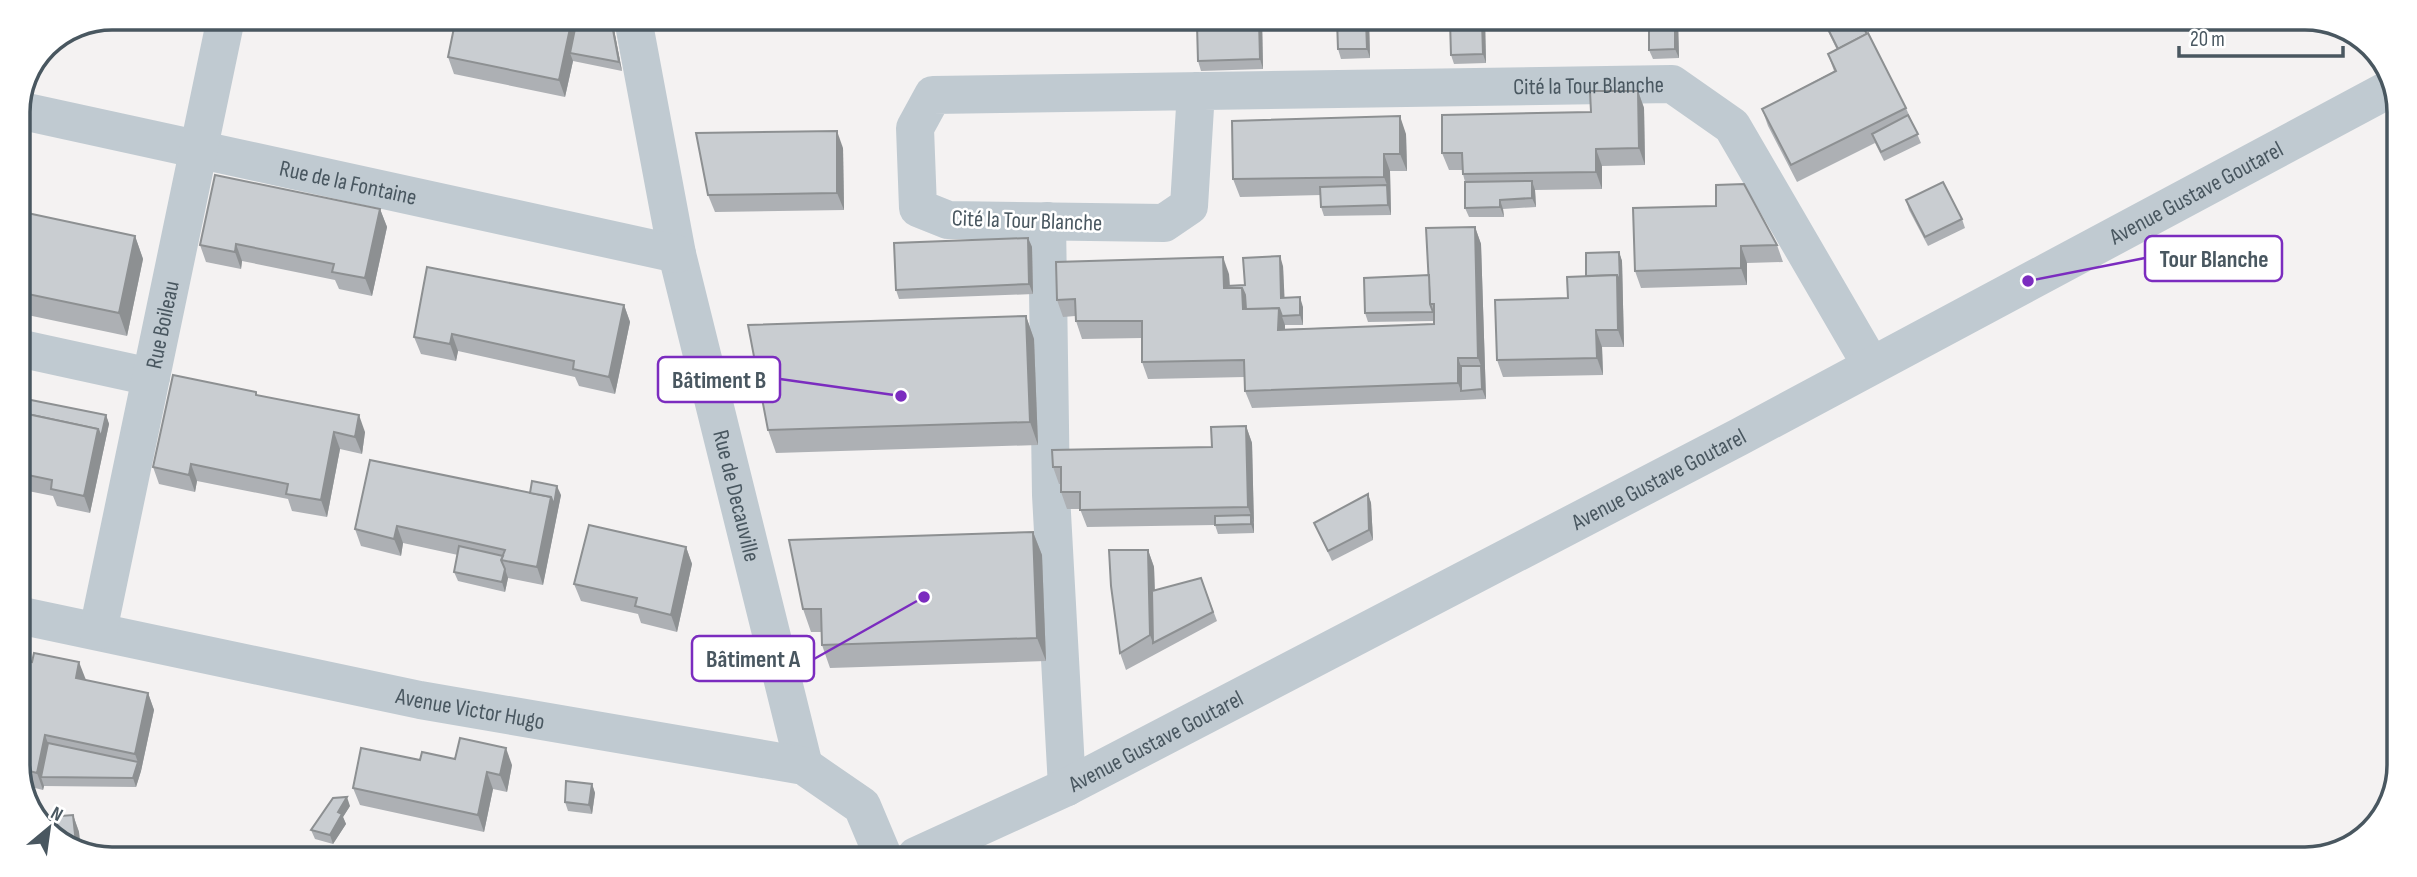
<svg xmlns="http://www.w3.org/2000/svg" width="2417" height="877" font-family="'Sofia Sans Condensed',sans-serif">
  <style>
    .lines { fill: none; stroke-linecap: round; stroke-linejoin: round }
    .minor { stroke: #c0cad1; stroke-width: 38 }
    .wall { fill: #adb0b4 }
    .shaded-wall { fill: #8d9092 }
    .building { fill: #c9cdd1; stroke: #8d9092; stroke-width: 2 }
    .labels { text-anchor: middle; stroke-width: 5; stroke-linejoin: round; paint-order: stroke }
    .street-label { font-size: 23px; fill: #495760; stroke: #fff }
    .rim { fill: none; stroke: #495760; stroke-width: 3.5 }
    .leader { fill: none; stroke: #7b2cbf; stroke-width: 2.5 }
    .callout-dot { fill: #7b2cbf; stroke: #fff; stroke-width: 2.5 }
    .callout { fill: #fff; stroke: #7b2cbf; stroke-width: 2.5 }
    .callout-label { font-size: 24px; text-anchor: middle; font-weight: bold; fill: #495760 }
  </style>
  <rect width="100%" height="100%" fill="#f4f2f2"/>
  <g class="lines">
    <g class="minor">
      <path id="s1" d="M633 19 677 254 804 766"/>
      <path id="s2" d="M1196 91 1189 206 1164 223 948 220 918 208 915 128 933 95 1672 84 1732 126 1871 365"/>
      <path id="s3" d="M18 110 677 254"/>
      <path d="M1047 221 1051 495 1067 787"/>
      <path d="M18 348 151 377"/>
      <path id="s4" d="M18 615 420 700 804 766 862 806 883 856"/>
      <path id="s5" d="M98 631 226 18"/>
      <path id="s6" d="M916 856 1067 787 1739 437 2393 87"/>
    </g>
  </g>
  <g class="wall">
    <path d="M343 18H386L384 27Z"/>
    <path d="M450 18 612 19 622 71 573 61 565 97 454 74 448 57 455 19Z"/>
    <path d="M1262 20 1263 69 1201 71 1198 61Z"/>
    <path d="M1369 20 1370 58 1341 59 1338 49Z"/>
    <path d="M1450 21H1485L1486 63 1454 64 1451 55Z"/>
    <path d="M1678 21 1679 58 1653 59 1649 50Z"/>
    <path d="M1823 21 1906 108 1921 143 1884 161 1875 143 1797 182 1768 126 1762 109 1834 71 1828 54 1837 50Z"/>
    <path d="M1638 91 1644 108 1645 165 1602 166V189L1535 190 1536 207 1503 209 1504 217H1469L1465 208V182L1462 170H1449L1442 153 1591 112Z"/>
    <path d="M1406 134 1407 171H1390L1391 215 1324 216 1321 207V195L1240 197 1233 179Z"/>
    <path d="M843 148 844 210 715 212 708 195Z"/>
    <path d="M1906 200 1962 219 1965 228 1928 246 1909 210Z"/>
    <path d="M1633 208 1777 245 1783 262 1747 263V285L1641 288 1635 271Z"/>
    <path d="M380 209 387 227 372 296 339 289 335 280 242 261 241 269 206 262 200 245Z"/>
    <path d="M18 211 135 236 143 259 127 336 18 313Z"/>
    <path d="M1475 227 1481 244 1486 399 1464 400 1252 408 1245 391V377L1148 379 1142 362V338L1082 339 1076 321 1075 316 1063 317 1057 300 1229 274 1230 286 1245 285 1283 266 1284 298 1303 307V325H1285V329L1434 324V321L1368 322 1365 313 1429 275Z"/>
    <path d="M1028 238 1032 247 1033 294 899 299 896 290Z"/>
    <path d="M1619 252 1622 261 1624 347H1602L1603 375 1503 377 1497 360 1568 298 1586 276Z"/>
    <path d="M624 305 630 322 615 394 579 386 575 377 458 351 456 361 421 354 414 337Z"/>
    <path d="M1026 316 1034 339 1038 445 776 453 768 430Z"/>
    <path d="M256 392 257 395 365 432 362 454 340 449 327 517 292 511 288 499 197 481 195 492 159 484 153 467Z"/>
    <path d="M18 412 106 415 109 424 90 513 57 506 53 496 18 489Z"/>
    <path d="M1246 426 1252 443 1254 533 1218 534 1215 525 1087 527 1080 509H1067L1061 492V484H1059L1053 467 1212 447Z"/>
    <path d="M530 493 561 495 543 585 508 578 505 592 458 581 454 572 458 555 403 543 401 556 361 546 355 529Z"/>
    <path d="M1368 494 1371 503 1373 540 1332 561 1314 523Z"/>
    <path d="M1033 532 1042 555 1046 661 830 668 822 645 821 632H811L803 609Z"/>
    <path d="M686 547 692 564 677 632 641 623 638 614 581 601 574 584Z"/>
    <path d="M1148 550 1154 567 1155 590 1201 578 1217 621 1126 670 1120 653Z"/>
    <path d="M18 659 86 680 148 693 154 710 141 771 136 787 44 786 43 790 23 785 18 772Z"/>
    <path d="M455 759 512 765 507 792 493 789 484 832 360 805 353 788 420 760Z"/>
    <path d="M592 784 595 793 592 814 568 811 565 802Z"/>
    <path d="M350 806 343 817 346 824 333 844 315 839 311 830Z"/>
    <path d="M73 815 79 832 81 854 37 823Z"/>
  </g>
  <g class="shaded-wall">
    <path d="M381 18H386L384 27Z"/>
    <path d="M572 19H582L570 53 573 61 565 97 559 80Z"/>
    <path d="M611 19H612L622 71 619 62Z"/>
    <path d="M1259 20H1262L1263 69 1260 59Z"/>
    <path d="M1366 20H1369L1370 58 1367 49Z"/>
    <path d="M1482 21H1485L1486 63 1483 54Z"/>
    <path d="M1675 21H1678L1679 58 1675 49Z"/>
    <path d="M1638 91 1644 108 1645 165 1639 148Z"/>
    <path d="M1400 116 1406 134 1407 171 1400 154Z"/>
    <path d="M837 131 843 148 844 210 837 193Z"/>
    <path d="M1596 149 1602 166V189L1596 172Z"/>
    <path d="M1384 154 1390 171 1391 215 1388 205 1387 185 1384 177Z"/>
    <path d="M1532 181 1535 190 1536 207 1532 198Z"/>
    <path d="M1500 200 1503 209 1504 217 1500 207Z"/>
    <path d="M380 209 387 227 372 296 365 278Z"/>
    <path d="M1475 227 1481 244 1486 399 1482 389 1481 366 1478 358Z"/>
    <path d="M135 236 143 259 127 336 119 313Z"/>
    <path d="M1028 238 1032 247 1033 294 1029 284Z"/>
    <path d="M236 244 242 261 241 269 235 252Z"/>
    <path d="M1741 246 1747 263V285L1741 268Z"/>
    <path d="M1619 252 1622 261 1624 347 1618 330 1617 275Z"/>
    <path d="M1280 256 1283 266 1285 307 1281 298Z"/>
    <path d="M1223 257 1229 274 1230 296 1224 288Z"/>
    <path d="M1242 288 1248 305 1249 317 1243 309Z"/>
    <path d="M1300 297 1303 307V325L1300 315Z"/>
    <path d="M624 305 630 322 615 394 609 377Z"/>
    <path d="M1279 308 1285 325V347L1278 330Z"/>
    <path d="M1026 316 1034 339 1038 445 1030 422Z"/>
    <path d="M1596 330 1602 347 1603 375 1597 358Z"/>
    <path d="M452 334 458 351 456 361 450 344Z"/>
    <path d="M1458 358 1464 375 1461 391 1458 383Z"/>
    <path d="M106 415 109 424 90 513 84 496 98 429Z"/>
    <path d="M359 415 365 432 362 454 355 437Z"/>
    <path d="M1246 426 1252 443 1254 524 1248 507Z"/>
    <path d="M334 432 340 449 327 517 321 500Z"/>
    <path d="M191 464 197 481 195 492 189 475Z"/>
    <path d="M557 486 561 495 543 585 537 567 551 497Z"/>
    <path d="M1368 494 1371 503 1373 540 1369 530Z"/>
    <path d="M1251 515 1254 524V533L1251 524Z"/>
    <path d="M397 526 403 543 401 556 394 539Z"/>
    <path d="M1033 532 1042 555 1046 661 1037 638Z"/>
    <path d="M686 547 692 564 677 632 671 615Z"/>
    <path d="M1148 550 1154 567 1156 641 1153 643 1150 635Z"/>
    <path d="M505 569 508 578 505 592 502 582Z"/>
    <path d="M79 662 86 680 82 695 76 678Z"/>
    <path d="M148 693 154 710 141 771 135 754Z"/>
    <path d="M45 735 51 752 41 777 44 786 43 790 37 773Z"/>
    <path d="M506 748 512 765 507 792 500 775Z"/>
    <path d="M138 762 141 771 136 787 133 778Z"/>
    <path d="M487 772 493 789 484 832 478 815Z"/>
    <path d="M592 784 595 793 592 814 589 805Z"/>
    <path d="M347 797 350 806 343 817 346 824 333 844 330 835 338 812Z"/>
    <path d="M73 815 79 832 81 854 79 853 76 844Z"/>
  </g>
  <g class="building">
    <path d="M456 18 572 19 559 80 448 57Z"/>
    <path d="M577 19H611L619 62 570 53Z"/>
    <path d="M1206 20H1259L1260 59 1198 61 1197 25 1206 24Z"/>
    <path d="M1337 20H1366L1367 49H1338Z"/>
    <path d="M1450 21H1482L1483 54 1451 55Z"/>
    <path d="M1649 21H1675V49L1649 50Z"/>
    <path d="M1824 21 1860 22 1867 34 1838 49Z"/>
    <path d="M1868 33 1906 108 1791 165 1762 109 1836 71 1828 54Z"/>
    <path d="M1590 91H1638L1639 148 1596 149V172L1463 174 1462 153H1442V115L1591 112Z"/>
    <path d="M1908 115 1918 134 1881 152 1872 134Z"/>
    <path d="M1400 116V154H1384V177L1233 179 1232 121Z"/>
    <path d="M837 131V193L708 195 696 133Z"/>
    <path d="M215 175 380 209 365 278 332 272 334 264 236 244 235 252 200 245Z"/>
    <path d="M1532 181V198L1500 200V207L1465 208V182Z"/>
    <path d="M1943 182 1962 219 1925 237 1906 200Z"/>
    <path d="M1744 184 1777 245 1741 246V268L1635 271 1633 208 1716 206V185Z"/>
    <path d="M1387 185 1388 205 1321 207 1320 187Z"/>
    <path d="M18 211 135 236 119 313 18 292Z"/>
    <path d="M1475 227 1478 358H1458V383L1245 391 1244 360 1142 362V321H1076L1075 299 1057 300 1056 262 1223 257 1224 288H1242L1243 309 1279 308 1278 330 1434 324V304H1430L1426 228Z"/>
    <path d="M1028 238 1029 284 896 290 894 243Z"/>
    <path d="M1619 252 1620 283 1617 275 1586 276V253Z"/>
    <path d="M1280 256 1281 298 1300 297V315L1282 316 1279 308 1246 309 1245 295 1242 288H1227V286L1245 285 1243 258Z"/>
    <path d="M427 267 624 305 609 377 573 369 574 361 452 334 450 344 414 337Z"/>
    <path d="M1429 275 1430 304 1433 312 1365 313 1364 278Z"/>
    <path d="M1617 275 1618 330H1596L1597 358 1497 360 1495 300 1568 298 1567 277Z"/>
    <path d="M1026 316 1030 422 768 430 748 325Z"/>
    <path d="M1461 366H1481L1482 389 1461 391Z"/>
    <path d="M173 375 256 392V395L359 415 355 437 334 432 321 500 286 494 288 484 191 464 189 475 153 467Z"/>
    <path d="M21 398 106 415 101 437 98 429 18 412Z"/>
    <path d="M18 412 98 429 84 496 51 489 52 480 18 473Z"/>
    <path d="M1246 426 1248 507 1080 510V492H1061V467H1053L1052 450 1212 447 1211 427Z"/>
    <path d="M370 460 551 497 537 567 501 560 505 550 456 539 397 526 394 539 355 529Z"/>
    <path d="M532 481 557 486 554 505 551 497 530 493Z"/>
    <path d="M1368 494 1369 530 1328 551 1314 523Z"/>
    <path d="M1251 515V524L1215 525V516Z"/>
    <path d="M589 525 686 547 671 615 635 606 637 598 574 584Z"/>
    <path d="M1033 532 1037 638 822 645 821 609H803L789 540Z"/>
    <path d="M459 546 503 556 501 560 505 569 502 582 454 572Z"/>
    <path d="M1109 550H1148L1150 635 1120 653 1111 586Z"/>
    <path d="M1201 578 1213 612 1153 643 1152 591Z"/>
    <path d="M34 653 79 662 76 678 148 693 135 754 45 735 37 773 18 768V659L32 662Z"/>
    <path d="M460 738 506 748 500 775 487 772 478 815 353 788 361 748 420 760 422 752 455 759Z"/>
    <path d="M48 743 138 762 133 778 41 777Z"/>
    <path d="M566 781 592 784 589 805 565 802Z"/>
    <path d="M347 797 338 812 342 814 330 835 311 830 333 798Z"/>
    <path d="M73 815 76 844 68 845 37 823 35 818Z"/>
  </g>
  <g class="labels">
    <g class="street-label">
      <text dy="8" stroke="none"><textPath href="#s2" startOffset="1167">Cité la Tour Blanche</textPath></text>
      <text dy="8" stroke="none"><textPath href="#s3" startOffset="338">Rue de la Fontaine</textPath></text>
      <text dy="8" stroke="none"><textPath href="#s6" startOffset="1442">Avenue Gustave Goutarel</textPath></text>
      <text transform="translate(1027 220) rotate(2)" y="8">Cité la Tour Blanche</text>
      <text dy="8" stroke="none"><textPath href="#s5" startOffset="313">Rue Boileau</textPath></text>
      <text dy="8" stroke="none"><textPath href="#s6" startOffset="833">Avenue Gustave Goutarel</textPath></text>
      <text dy="8" stroke="none"><textPath href="#s1" startOffset="488">Rue de Decauville</textPath></text>
      <text dy="8" stroke="none"><textPath href="#s4" startOffset="462">Avenue Victor Hugo</textPath></text>
      <text dy="8" stroke="none"><textPath href="#s6" startOffset="266">Avenue Gustave Goutarel</textPath></text>
    </g>
  </g>
  <path d="M0 0H2417V877H0ZM112 30H2305A82 82 0 0 1 2387 112V765A82 82 0 0 1 2305 847H112A82 82 0 0 1 30 765V112A82 82 0 0 1 112 30Z" fill="#fff" fill-rule="evenodd"/>
  <path class="rim" d="M112 30H2305A82 82 0 0 1 2387 112V765A82 82 0 0 1 2305 847H112A82 82 0 0 1 30 765V112A82 82 0 0 1 112 30Z"/>
  <path class="leader" d="M2028 281L2145 258M901 396L780 379M924 597L814 659"/>
  <g class="callout-dot">
    <circle cx="2028" cy="281" r="7"/>
    <circle cx="901" cy="396" r="7"/>
    <circle cx="924" cy="597" r="7"/>
  </g>
  <g class="callout">
    <rect x="2145" y="236" width="137" height="45" rx="7"/>
    <rect x="658" y="357" width="122" height="45" rx="7"/>
    <rect x="692" y="636" width="122" height="45" rx="7"/>
  </g>
  <g class="callout-label">
    <text x="2214" y="267">Tour Blanche</text>
    <text x="719" y="388">Bâtiment B</text>
    <text x="753" y="667">Bâtiment A</text>
  </g>
  <g transform="translate(49 828) rotate(29)" stroke="#ffffff" stroke-width="5" paint-order="stroke">
  <path d="M0-5L12 26L0 18L-12 26Z" fill="#495760"/>
  <text y="-10" font-size="19" font-weight="bold" text-anchor="middle" fill="#495760">N</text>
  </g>
  <path d="M2179 46v10h164v-10" fill="none" stroke="#495760" stroke-width="3.5"/>
  <text x="2190" y="46" font-size="21" fill="#495760" stroke="#ffffff" stroke-width="5" paint-order="stroke">20 m</text>
</svg>
